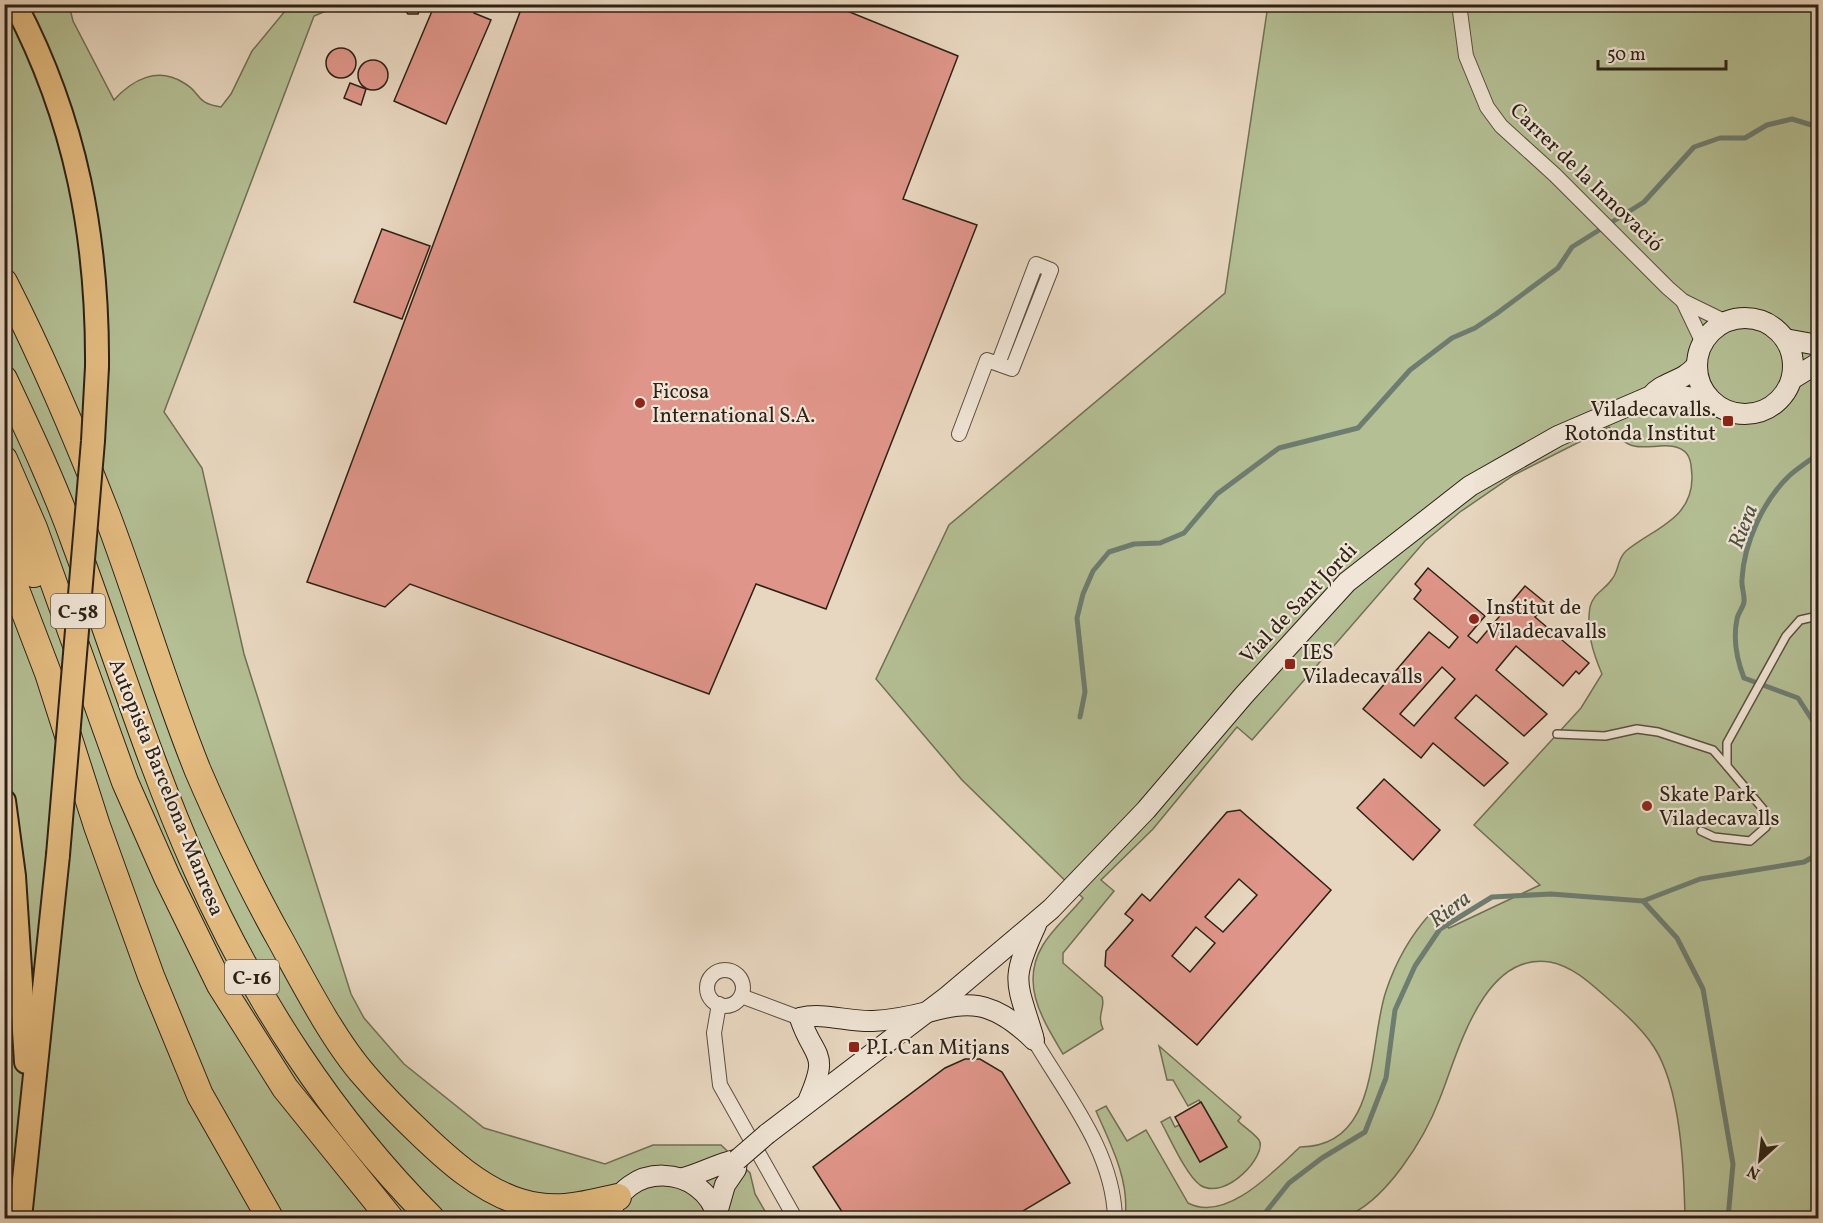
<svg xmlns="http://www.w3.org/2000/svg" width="1823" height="1223" font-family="Vollkorn,serif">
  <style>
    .green { fill: #b4bf94; stroke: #707055; stroke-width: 1.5 }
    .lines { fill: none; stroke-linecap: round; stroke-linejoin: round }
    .stream { stroke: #6d7d71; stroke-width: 5 }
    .building { fill: #df9589; stroke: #2c2216; stroke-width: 1.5; fill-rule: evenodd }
    .lane-casing { stroke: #5b4f40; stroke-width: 10 }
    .street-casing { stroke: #5b4f40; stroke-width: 16 }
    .secondary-casing { stroke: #2c2216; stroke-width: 22 }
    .primary-casing { stroke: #2c2216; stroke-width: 26 }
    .highway-casing { stroke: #2c2216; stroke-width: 28 }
    .lane { stroke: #f0e5d6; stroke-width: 7 }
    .street { stroke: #f0e5d6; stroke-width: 14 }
    .secondary { stroke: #f0e5d6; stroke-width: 20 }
    .primary { stroke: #e4bc80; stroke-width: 22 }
    .highway { stroke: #e4bc80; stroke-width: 26 }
    .secondary-bridge-casing { stroke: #2c2216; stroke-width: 22; stroke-linecap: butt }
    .primary-bridge-casing { stroke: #2c2216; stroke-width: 26; stroke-linecap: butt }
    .secondary-bridge { stroke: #f0e5d6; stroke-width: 20 }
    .primary-bridge { stroke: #e4bc80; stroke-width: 22 }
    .poi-dot { fill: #8f2418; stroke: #f0e5d6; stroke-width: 2 }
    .labels { text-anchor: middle; stroke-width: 4.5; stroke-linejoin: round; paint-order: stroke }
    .shield { fill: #f0e5d6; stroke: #675c50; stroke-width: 1.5 }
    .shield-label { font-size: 20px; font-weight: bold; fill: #2c2216 }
    .street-label { font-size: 21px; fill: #2c2216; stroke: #f0e5d6 }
    .poi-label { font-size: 21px; fill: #2c2216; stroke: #f0e5d6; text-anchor: start }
    .water-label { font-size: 22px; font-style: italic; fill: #4c5043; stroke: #f0e5d6 }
  </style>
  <rect width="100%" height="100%" fill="#e8d7c0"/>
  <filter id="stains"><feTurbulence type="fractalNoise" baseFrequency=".00333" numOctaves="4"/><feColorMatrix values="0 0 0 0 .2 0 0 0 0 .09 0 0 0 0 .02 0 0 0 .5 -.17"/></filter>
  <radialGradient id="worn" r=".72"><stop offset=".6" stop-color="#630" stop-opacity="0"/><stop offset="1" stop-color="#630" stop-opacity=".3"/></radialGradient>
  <g class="green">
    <path d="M5 5H69L73 21 114 100C132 80 157 66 184 83 202 93 194 103 221 107L231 94 252 51 290 5H340L314 16 164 412 202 468 244 654 351 994 364 1018 404 1064 484 1128 605 1164 653 1145H721L750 1173 755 1194 769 1218H5Z"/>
    <path d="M1268 5H1818V1218H1685C1684 1169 1681 1089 1654 1047 1643 1030 1629 1017 1614 1004 1595 988 1576 967 1550 962 1483 951 1458 1053 1440 1098 1425 1138 1385 1204 1342 1218 1330 1222 1302 1218 1288 1218 1234 1218 1179 1218 1125 1218 1130 1181 1111 1145 1096 1111L1106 1106 1127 1141 1146 1130 1188 1203C1226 1223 1273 1172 1300 1147 1381 1147 1368 1044 1386 991 1396 961 1409 937 1431 913L1449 928 1540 885 1474 825 1581 708 1602 674C1593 653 1586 631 1590 607 1594 592 1604 591 1612 579 1619 571 1617 559 1626 551 1654 528 1693 519 1692 476 1691 468 1692 460 1687 454 1675 439 1650 450 1634 446 1624 444 1616 434 1609 427L1514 475 1460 512 1425 541 1252 740 1237 727 1153 829 1101 880 1114 891 1063 953V963L1102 997C1106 1008 1096 1014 1103 1029L1063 1054C1043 1020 1019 984 1043 945 1053 928 1070 914 1083 898L962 780 876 679 949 525 1225 293Z"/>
    <path d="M1159 1046 1241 1117 1238 1121C1244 1127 1254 1133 1259 1140 1268 1154 1226 1202 1200 1185 1186 1175 1170 1138 1161 1122L1170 1117 1175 1127 1179 1125 1200 1162 1227 1147 1199 1100 1188 1106 1173 1080H1167Z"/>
  </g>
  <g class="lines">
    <g class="stream">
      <path d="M1818 454C1809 461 1798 468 1789 476 1763 501 1744 543 1742 579 1741 587 1745 595 1744 602 1743 608 1738 613 1737 619 1733 638 1737 660 1744 678L1798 698 1818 729"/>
      <path d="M1080 717 1085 692 1077 618 1083 594 1093 571 1109 552 1134 544 1160 543 1184 533 1217 494 1279 448 1358 428 1410 370 1452 338 1475 328 1496 314 1558 268 1572 247 1644 202 1694 147 1720 138H1745L1767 125 1792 119 1818 127"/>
      <path d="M1643 901 1677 938 1703 989 1733 1164 1728 1218"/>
      <path d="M1261 1218 1289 1183 1322 1158 1365 1132 1386 1078 1395 1010 1415 966 1440 929 1492 897 1551 894 1643 901 1700 879 1804 862 1818 854"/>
    </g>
  </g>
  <g class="building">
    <path d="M405 4H419L420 9 418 14H408L404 9Z"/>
    <path d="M435 4H477L474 13 491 20 446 124 394 101Z"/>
    <path d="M523 4H830L958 56 903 199 977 225 826 609 756 584 709 694 410 584 385 607 307 582Z"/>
    <circle cx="341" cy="63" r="15"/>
    <circle cx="373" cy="75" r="15"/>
    <path d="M350 83 366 89 361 105 344 98Z"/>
    <path d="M382 229 430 246 402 319 354 302Z"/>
    <path d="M1428 568 1485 616 1468 636 1477 643 1525 586 1547 604 1535 617 1589 663 1579 674 1576 671 1563 686 1516 646 1496 670 1547 714 1524 736 1476 695 1455 718 1508 763 1484 786 1433 743 1421 758 1363 709 1429 632 1449 648 1458 637 1414 599 1421 590 1415 584ZM1442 667 1455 679 1414 726 1400 714Z"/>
    <path d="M1384 779 1440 830 1413 860 1357 808Z"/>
    <path d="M1240 810 1331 890 1197 1045 1105 966 1106 951 1133 920 1125 914 1142 894 1150 901 1227 812ZM1239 879 1257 895 1223 932 1205 917ZM1196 927 1215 943 1190 972 1172 956Z"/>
    <path d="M965 1059H980L1002 1072 1070 1183 1011 1218H846L813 1167 945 1068Z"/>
    <path d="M1201 1102 1227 1147 1200 1162 1175 1117Z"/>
  </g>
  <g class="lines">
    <defs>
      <g id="lane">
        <path d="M1557 734 1605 736 1637 729 1658 732 1713 750 1727 766"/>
        <path d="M1701 831 1714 837 1750 841 1766 827 1763 809 1727 766V743L1786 636 1800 620 1818 616"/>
      </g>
      <g id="street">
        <path d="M1459 4 1466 56 1487 107 1501 126 1555 175 1668 288 1683 301 1726 322"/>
        <path d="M1683 301 1703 343"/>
        <path d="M959 434 987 360 1012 369 1051 270 1036 264 998 364"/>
        <circle cx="725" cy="988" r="18"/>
        <path d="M741 996 800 1018"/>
        <path d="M719 1004 714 1033 720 1085 795 1218"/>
        <path d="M1034 1040C1067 1096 1113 1151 1115 1218"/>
      </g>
      <g id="secondary">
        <circle cx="1745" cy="366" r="48"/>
        <path d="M1785 339 1818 345"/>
        <path d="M1792 379 1818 363"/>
        <path d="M1654 396 1676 395 1712 401"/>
        <path d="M1033 1036C1016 980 1010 981 1036 925"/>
        <path d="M809 1099C830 1050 814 1060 800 1018 823 1012 848 1022 873 1021 947 1018 970 977 1034 1040"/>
        <path d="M767 1134 948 996 1051 909 1146 810 1244 695 1347 582 1470 486 1558 436 1651 396C1663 381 1682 383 1697 365"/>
        <path d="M683 1178C698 1175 726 1160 737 1160L736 1169 725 1185 717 1213"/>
        <path d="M609 1218C623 1160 703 1163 718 1218"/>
      </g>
      <g id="primary">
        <path d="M15 4C76 120 98 238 97 367"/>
        <path d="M4 801 14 876 26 1062"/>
        <path d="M20 1218 58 855"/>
      </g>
      <g id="highway">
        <path d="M4 282C43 358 76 436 107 515 139 599 164 687 198 771 223 829 250 886 281 941 304 983 334 1041 365 1076 382 1096 400 1114 419 1132 447 1159 481 1190 520 1202 555 1213 583 1205 618 1197"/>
        <path d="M4 379C30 434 56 489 76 546 116 653 149 763 196 868 252 995 333 1120 431 1218"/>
        <path d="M4 459 34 528 125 782 167 877 220 985 285 1088 390 1218"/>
        <path d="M4 509 34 574"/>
        <path d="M4 558 48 673 97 826 151 976 200 1095 270 1218"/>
      </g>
    </defs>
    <use href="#lane" class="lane-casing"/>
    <use href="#street" class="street-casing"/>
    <use href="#secondary" class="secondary-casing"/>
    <use href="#primary" class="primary-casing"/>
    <use href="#highway" class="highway-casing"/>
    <use href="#lane" class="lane"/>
    <use href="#street" class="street"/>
    <use href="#secondary" class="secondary"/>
    <use href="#primary" class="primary"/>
    <use href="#highway" class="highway"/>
    <defs>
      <path id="secondary-bridge" d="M737 1160 767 1134"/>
      <path id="primary-bridge" d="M58 855 93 441 97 367"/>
    </defs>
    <use href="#secondary-bridge" class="secondary-bridge-casing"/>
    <use href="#primary-bridge" class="primary-bridge-casing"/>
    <use href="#secondary-bridge" class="secondary-bridge"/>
    <use href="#primary-bridge" class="primary-bridge"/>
  </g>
  <g class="poi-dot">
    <circle cx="640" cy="403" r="6"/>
    <rect x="1722" y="415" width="12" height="12" rx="3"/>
    <circle cx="1474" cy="619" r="6"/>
    <rect x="1284" y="658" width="12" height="12" rx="3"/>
    <circle cx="1647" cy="806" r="6"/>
    <rect x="848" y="1041" width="12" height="12" rx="3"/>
  </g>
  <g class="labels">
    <g class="shield">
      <rect x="51" y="594" width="54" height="34" rx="4.5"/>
      <rect x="225" y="960" width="54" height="34" rx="4.5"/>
    </g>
    <g class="shield-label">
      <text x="78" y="618">C-58</text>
      <text x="252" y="984">C-16</text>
    </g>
    <g class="street-label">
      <text transform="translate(1587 177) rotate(44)" y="7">Carrer de la Innovació</text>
      <text transform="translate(1298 603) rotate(-46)" y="7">Vial de Sant Jordi</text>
      <text transform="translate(167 787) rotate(68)" y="7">Autopista Barcelona-Manresa</text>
    </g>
    <g class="poi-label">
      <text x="652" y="398">Ficosa<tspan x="652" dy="24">International S.A.</tspan></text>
      <text x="1716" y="416" text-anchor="end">Viladecavalls.<tspan x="1716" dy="24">Rotonda Institut</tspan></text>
      <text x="1486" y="614">Institut de<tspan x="1486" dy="24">Viladecavalls</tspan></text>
      <text x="1302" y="659">IES<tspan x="1302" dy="24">Viladecavalls</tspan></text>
      <text x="1659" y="801">Skate Park<tspan x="1659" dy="24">Viladecavalls</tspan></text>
      <text x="866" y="1054">P.I. Can Mitjans</text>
    </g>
    <g class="water-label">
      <text transform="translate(1742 526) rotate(-69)" y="8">Riera</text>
      <text transform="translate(1449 908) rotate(-37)" y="8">Riera</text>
    </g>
  </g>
  <rect width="1823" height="1223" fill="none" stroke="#e8d7c0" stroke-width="24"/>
  <rect x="6" y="6" width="1811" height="1211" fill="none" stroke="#2c2216" stroke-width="3"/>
  <rect x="12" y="12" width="1799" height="1199" fill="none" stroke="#2c2216" stroke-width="1.5"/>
  <g transform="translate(1760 1160) rotate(207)" stroke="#f0e5d6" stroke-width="4.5" paint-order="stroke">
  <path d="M0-4.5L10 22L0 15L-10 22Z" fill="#2c2216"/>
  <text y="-9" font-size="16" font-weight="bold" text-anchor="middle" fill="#2c2216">N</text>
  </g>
  <path d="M1598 60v9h128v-9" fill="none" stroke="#2c2216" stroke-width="3"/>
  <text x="1607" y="60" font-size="18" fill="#2c2216" stroke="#f0e5d6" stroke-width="4.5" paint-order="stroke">50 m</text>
  <rect width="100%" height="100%" filter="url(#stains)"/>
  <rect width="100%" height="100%" fill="url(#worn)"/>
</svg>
